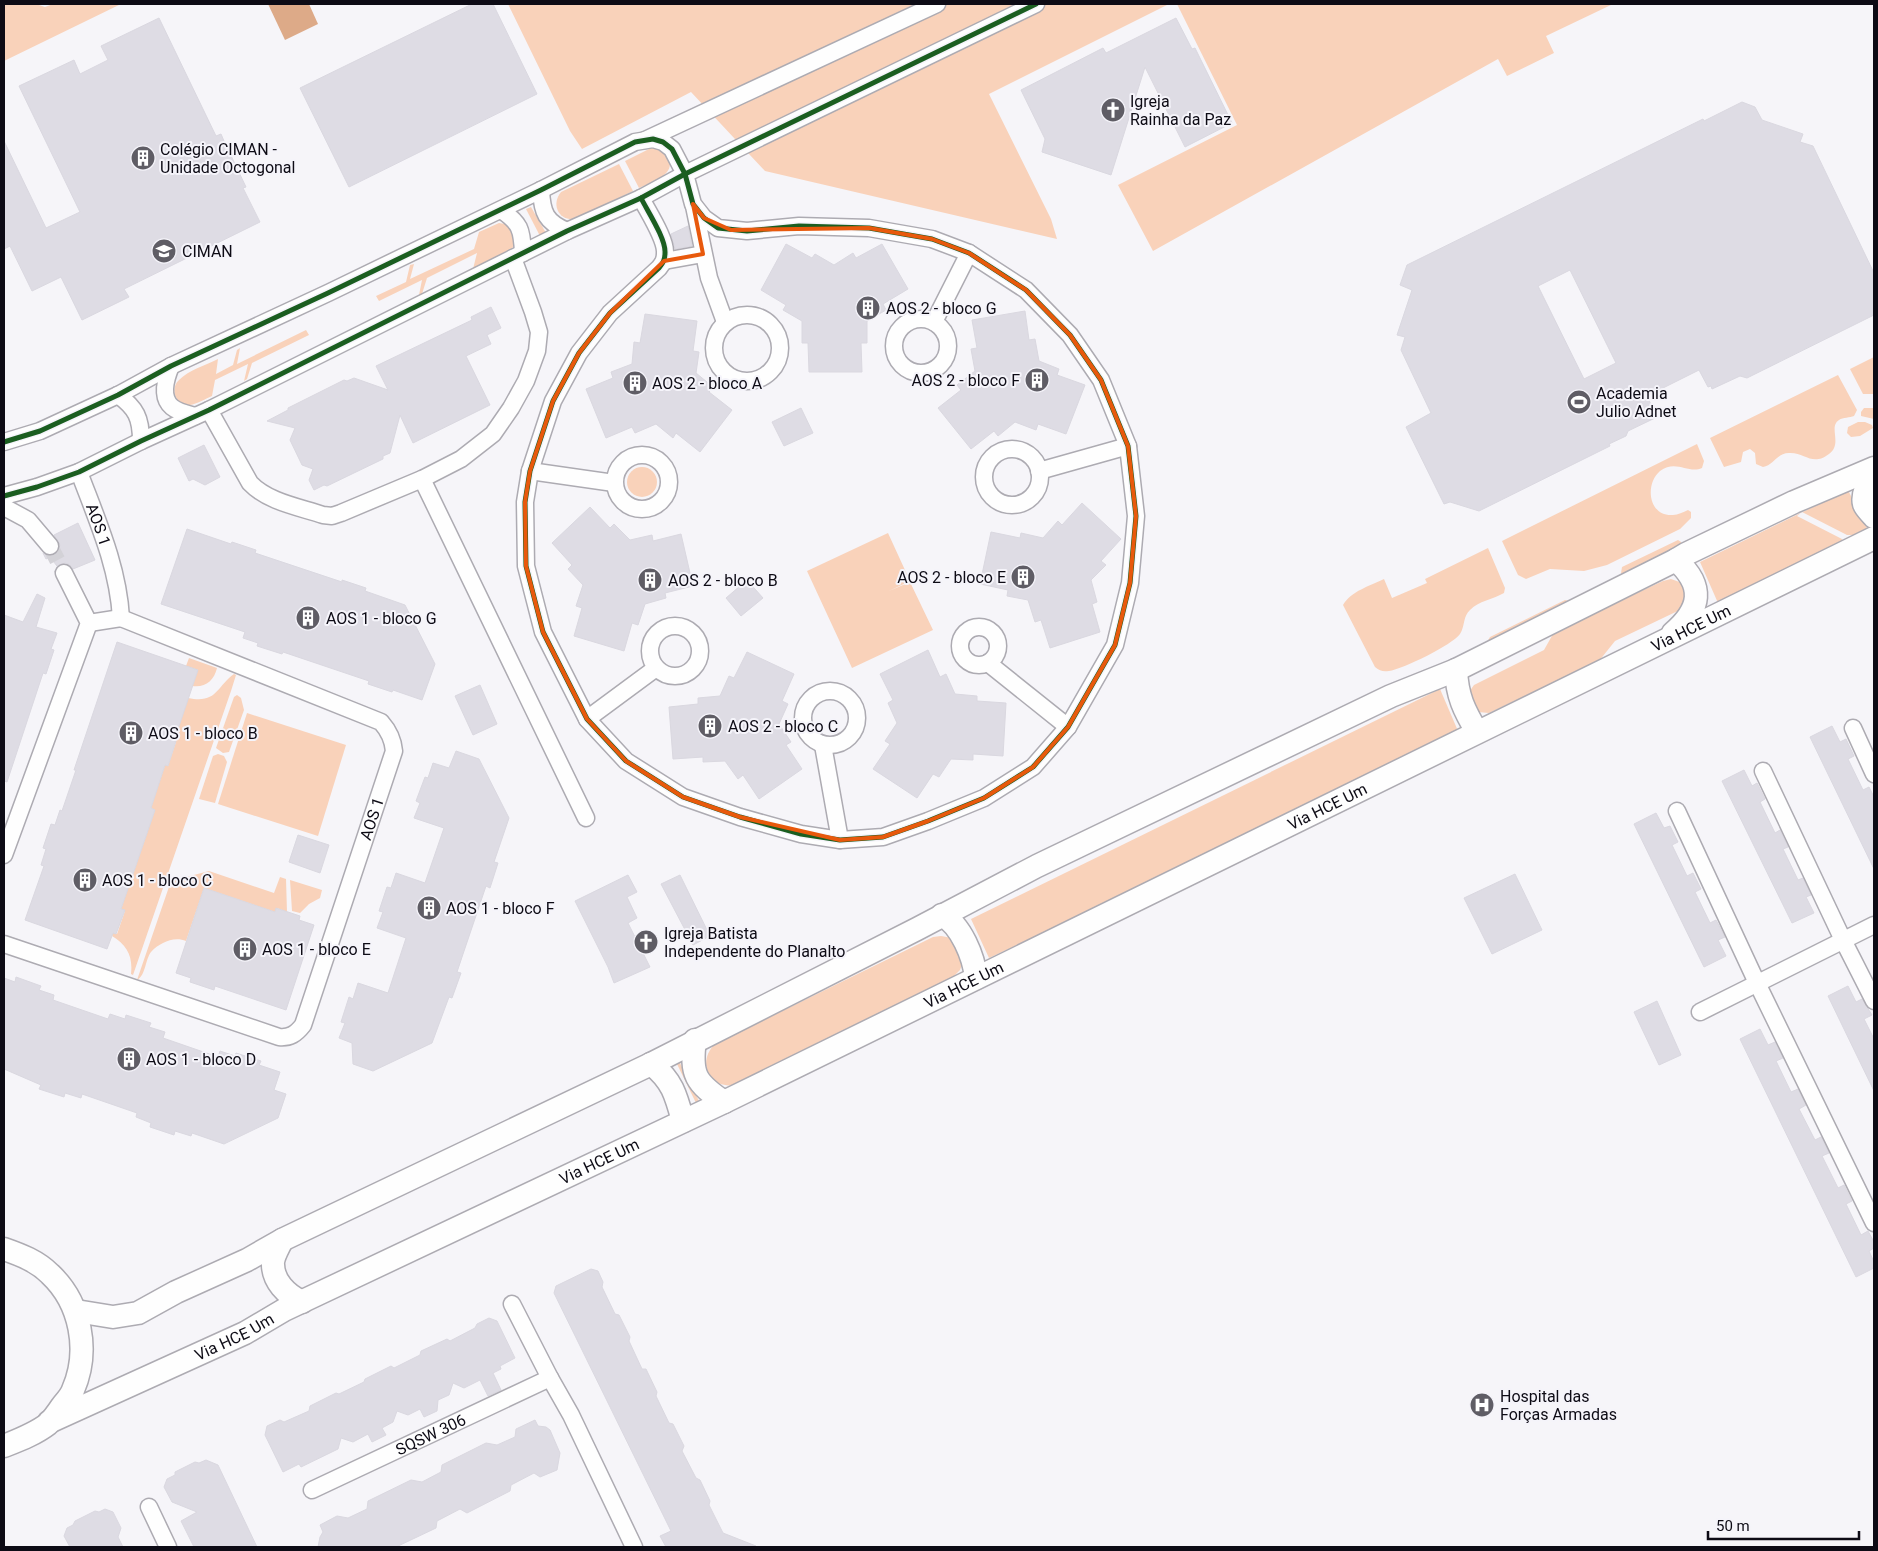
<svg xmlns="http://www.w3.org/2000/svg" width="1878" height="1551" font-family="Roboto,sans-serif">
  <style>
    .green { fill: #f9d2ba; fill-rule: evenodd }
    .water { fill: #da8 }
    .building { fill: #dedce4; stroke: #dad8e0; fill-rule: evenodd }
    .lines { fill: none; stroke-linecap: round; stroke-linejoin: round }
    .minor-tunnel { stroke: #d3d2d7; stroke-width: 16; stroke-dasharray: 16 8; stroke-linecap: butt }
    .minor-casing { stroke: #adabb2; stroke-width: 19 }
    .secondary-casing { stroke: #adabb2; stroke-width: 25 }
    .minor { stroke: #fefefe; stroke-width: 16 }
    .secondary { stroke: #fefefe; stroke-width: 22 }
    .cycleway-casing { stroke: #f5f4fa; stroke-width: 8 }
    .cycleway { stroke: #1b5e20; stroke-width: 5 }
    .marked { fill: none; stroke: #e8590c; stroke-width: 4; stroke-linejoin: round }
    .labels { text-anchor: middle; stroke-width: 4; stroke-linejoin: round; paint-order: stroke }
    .poi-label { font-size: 16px; fill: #0d0b15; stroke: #f5f4fa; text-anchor: start }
    .street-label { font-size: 16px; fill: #0d0b15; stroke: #f5f4fa }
  </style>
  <rect width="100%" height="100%" fill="#f6f5f9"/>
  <g class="green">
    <path d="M4 4H36L45 7 53 4H121L4 61Z"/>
    <path d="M508 4H1169L989 94 1051 219 1057 239 765 171 691 92 582 149 570 131Z"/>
    <path d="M1177 4H1613L1546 36 1554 53 1507 76 1498 59 1153 251 1118 185 1237 125Z"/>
    <path d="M651 148C665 149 678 164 664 175 658 181 647 184 639 188L625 161Z"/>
    <path d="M619 164 633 191 575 219C558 221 551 204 561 192Z"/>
    <path d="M531 207 546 233 540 236 526 209Z"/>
    <path d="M499 223 505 224 511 227 516 243 510 251 473 269 477 253 427 278 422 294 419 295 422 280 379 301 376 296 406 282 410 265 414 264 410 279 474 249 479 232Z"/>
    <path d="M306 330 309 335 252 363 247 379 244 381 248 364 215 380 212 396C205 399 197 404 190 405 176 406 169 389 179 380 189 370 206 365 218 359L216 374 233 365 237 350 240 348 237 364Z"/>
    <path d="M1874 357V394H1863L1850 369Z"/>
    <path d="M1838 375 1857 410 1854 416C1850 418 1843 417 1839 420 1828 427 1843 444 1829 454 1812 467 1805 452 1789 453 1777 453 1774 465 1763 467L1756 464 1755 453 1750 449 1743 452 1741 462 1724 467 1710 438Z"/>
    <path d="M1864 408H1874V419L1861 416V412Z"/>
    <path d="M1858 422H1865L1872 425 1873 428 1860 436 1851 437 1847 433 1848 427Z"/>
    <path d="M1697 444 1704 461 1702 468C1688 474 1676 459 1660 471 1644 485 1649 517 1673 515 1678 515 1683 512 1688 510L1691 512V518L1680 529 1607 565 1584 571 1550 569 1526 579 1518 575 1502 541Z"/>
    <circle cx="642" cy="482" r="15"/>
    <path d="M1848 490 1868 530 1718 603 1700 562ZM1802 512 1847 535H1855L1843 542 1842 539 1797 516Z"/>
    <path d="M888 533 910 581 889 591 910 582 933 630 852 668 807 571Z"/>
    <path d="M1678 540 1681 542 1682 545 1622 574 1621 573 1622 567Z"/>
    <path d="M1488 548 1505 588 1504 593C1494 599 1478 601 1470 610 1463 616 1465 626 1460 634 1452 645 1403 669 1389 671 1383 672 1380 671 1375 667L1343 605C1351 591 1370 586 1384 579L1392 598 1427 583 1425 579Z"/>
    <path d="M1671 579 1685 584 1684 608 1615 641 1599 661 1489 713 1478 712 1469 692 1474 685 1544 650 1553 634 1637 593 1663 581Z"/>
    <path d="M1565 600 1569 601 1487 642 1490 637Z"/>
    <path d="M189 658 217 668C214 681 205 688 192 686L198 670 186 666Z"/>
    <path d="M234 674 236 675 231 691 133 975 131 974C133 956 127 945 112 936L113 933 117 934 125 911 121 909 155 810 151 808 165 765 168 766 176 742 174 741 188 698C217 704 216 687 234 674Z"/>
    <path d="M1440 689 1458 731 1051 929 989 958 971 919Z"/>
    <path d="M237 695 241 698 244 710 229 752 223 753 216 748 234 697Z"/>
    <path d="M247 713 346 745 318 836 218 804Z"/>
    <path d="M218 754 224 756 227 762 215 803 199 799 213 756Z"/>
    <path d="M209 871 274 893 280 877 286 879 287 912 277 908 275 912 204 888 186 941C179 938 170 939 163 943 159 945 154 948 151 952 145 960 146 975 137 980L171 881Z"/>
    <path d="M290 880 322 890 320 898 309 904 300 913 292 911Z"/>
    <path d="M941 936 952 938 963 962 960 970 953 977 734 1085C708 1089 697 1061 715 1044L933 937Z"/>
    <path d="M679 1061 699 1101 696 1103 676 1062Z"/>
  </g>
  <path class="water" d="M268 4H309L318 24 285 40Z"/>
  <g class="building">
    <path d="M472 4H493L537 94 349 187 300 88Z"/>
    <path d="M159 18 216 136 221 134 224 141 246 187 243 188 260 222 124 289 129 297 82 320 61 277 32 291 10 246 4 249V141L46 228 80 212 19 86 74 60 80 74 108 60 101 46Z"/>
    <path d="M1176 18 1192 49 1195 48 1232 123 1185 147 1145 67 1111 175 1042 152 1045 139 1021 90 1103 48 1106 53Z"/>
    <path d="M1742 102 1755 107 1762 120 1803 134 1800 142 1813 146 1874 273V315L1747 378 1740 376 1712 389 1711 386 1708 387 1699 370 1647 396 1655 413 1653 415 1655 418 1628 431 1626 436 1609 444 1610 446 1479 511 1450 502 1444 504 1406 427 1431 413 1401 350 1405 337 1397 335 1412 290 1400 285 1407 265 1703 119 1704 121ZM1570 270 1616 363 1584 379 1538 286Z"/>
    <path d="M688 226 692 246 675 249 671 234Z"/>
    <path d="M786 244 812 258 815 254 834 265 853 253 856 258 882 244 908 289 883 304 886 310 867 321V343H861L862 372H809L808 343H802V321L783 310 786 305 761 290Z"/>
    <path d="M491 307 501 328 487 335 491 344 466 356 490 405 413 443 400 415 390 453 383 456V459L356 472 327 486 324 485 314 490 309 480 313 469 302 465 290 440 295 428 267 421 288 410V408L344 380 347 381 354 378 388 390 376 366 472 320 471 317Z"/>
    <path d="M1025 311 1029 340 1035 339 1039 361 1059 369 1057 375 1085 385 1066 434 1038 424 1036 430 1015 422 998 436 994 431 971 449 938 408 961 390 957 385 975 371 971 349 977 348 972 320Z"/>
    <path d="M645 314 697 321 693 351 699 352 696 373 713 387 709 392 732 410 700 452 676 433 673 438 656 424 635 433 632 427 606 438 586 389 613 378 611 372 632 364 634 342 640 343Z"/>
    <path d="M801 408 813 433 784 446 772 422Z"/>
    <path d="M204 445 220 477 205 485 193 479 189 481 178 458Z"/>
    <path d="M1082 503 1121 539 1101 561 1106 565 1091 580 1097 602 1092 604 1100 632 1050 648 1041 620 1035 622 1028 600 1007 596 1008 590 980 584 991 532 1020 538 1021 533 1043 538 1058 521 1062 525Z"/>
    <path d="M590 507 610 528 614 524 630 540 652 535 653 541 681 534 693 586 665 593 666 598 645 604 638 625 632 623 624 651 574 636 582 608 576 606 583 585 568 569 572 565 552 543Z"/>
    <path d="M78 523 95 560 73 569 70 565 65 563 57 566 50 557 46 559 43 553 51 556 57 553 60 545 54 535Z"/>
    <path d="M187 529 231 544 232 542 256 550 255 553 342 582V580L366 588 365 591 405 605 435 664 422 700 393 690 392 692 368 684 369 681 283 652 282 654 257 646 258 643 243 638 245 632 161 604Z"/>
    <path d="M747 580 763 598 741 616 726 598Z"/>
    <path d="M37 594 45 598 36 627 57 633 51 649 54 650 46 674 43 673 7 782 4 781V615L23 622Z"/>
    <path d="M117 642 198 670 174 741H176L168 766 165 765 151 808 155 810 121 909 125 910 116 934 113 933 107 949 25 920 44 866 41 865 46 849 43 848 51 824 55 825 60 810 62 811 76 770H74Z"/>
    <path d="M928 650 940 677 946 674 955 694 977 696V701L1006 703 1003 756 973 754V760L951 759 939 777 933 774 917 798 873 769 890 744 885 741 897 723 888 703 893 700 880 674Z"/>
    <path d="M747 652 794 674 782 701 788 704 779 724 791 742 786 745 802 769 759 799 743 775 738 779 725 761 703 762V757L673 759 669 707 698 704V698L720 696 729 676 734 678Z"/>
    <path d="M480 685 497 724 473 735 455 696Z"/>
    <path d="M1832 726 1840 742 1846 739 1854 756 1848 759 1863 790 1869 787 1874 797V869L1810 737Z"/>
    <path d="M456 751 479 759 509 818 494 862 498 863 490 888 486 886 462 957 457 972 461 973 452 998 449 997 432 1043 373 1071 353 1064 352 1043 339 1038 345 1023 341 1022 349 997 353 999 358 983 388 993 406 938 377 928 383 912 379 911 387 887 391 888 396 873 425 883 444 828 414 818 420 803 416 801 425 777 428 778 433 763 449 768Z"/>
    <path d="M1744 770 1752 786 1757 783 1765 799 1760 802 1775 833 1780 830 1788 847 1783 849 1798 880 1803 878 1811 895 1806 897 1814 913 1792 923 1722 781Z"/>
    <path d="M1656 813 1664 828 1670 826 1678 842 1672 845 1687 876 1693 873 1701 889 1695 892 1710 923 1716 920 1725 937 1718 940 1726 956 1704 967 1634 824Z"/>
    <path d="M298 835 329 845 320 873 289 862Z"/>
    <path d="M1515 874 1542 930 1492 954 1464 898Z"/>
    <path d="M628 875 637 892 627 897 637 918 628 923 650 967 614 983 608 967 575 901Z"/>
    <path d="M680 875 710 936 693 945 661 884Z"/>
    <path d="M204 888 275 912 276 908 300 916 299 920 314 925 286 1010 215 986 214 990 190 982 191 978 176 973Z"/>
    <path d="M16 977 41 986 39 990 54 995 53 1000 108 1019 110 1014 125 1019 126 1015 151 1023 149 1027 165 1032 163 1038 218 1057 220 1051 235 1056 236 1053 261 1061 259 1065 280 1072 274 1090 286 1094 278 1118 224 1144 192 1133 191 1136 175 1131 174 1135 150 1127 151 1123 136 1117 137 1113 82 1094 81 1098 65 1093 64 1097 39 1089 41 1085 4 1069V978L15 982Z"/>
    <path d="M1848 986 1856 1002 1862 999 1872 1015 1864 1019 1874 1039V1091L1828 996Z"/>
    <path d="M1657 1001 1681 1055 1659 1065 1634 1012Z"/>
    <path d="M1760 1029 1768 1045 1775 1042 1783 1058 1776 1061 1791 1092 1798 1089 1806 1105 1799 1109 1815 1140 1821 1137 1829 1153 1822 1156 1838 1188 1844 1185 1852 1201 1846 1204 1861 1235 1868 1231 1874 1242V1248L1869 1251 1874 1262V1268L1856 1277 1740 1039Z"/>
    <path d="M591 1269 598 1271 603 1282 602 1287 615 1314 619 1315 630 1337 629 1341 642 1369H646L657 1392 656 1396 669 1423 673 1424 684 1446 682 1451 696 1478 700 1480 710 1501 709 1505 723 1533 756 1546V1547H666L660 1536 671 1531 554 1293 556 1286Z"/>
    <path d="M489 1318 497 1321 515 1358 500 1366 501 1369 493 1373 501 1390 488 1396 480 1380 464 1388 453 1383 449 1395 438 1400 437 1411 424 1417 420 1409 408 1415 397 1411 393 1422 382 1428 386 1435 372 1442 368 1434 353 1442 341 1438 338 1449 301 1467 299 1464 283 1472 265 1435 267 1426 280 1420 284 1422 309 1411 310 1406 336 1393 339 1394 364 1382 365 1379 391 1366 394 1368 420 1355 421 1351 447 1339 450 1341 475 1328 477 1324Z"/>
    <path d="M535 1420 538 1426 546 1427 550 1430 560 1453 557 1470 540 1477 534 1473 511 1485 510 1491 467 1513 460 1509 437 1521 436 1528 396 1547H318L320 1537 323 1532 320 1525 337 1516 348 1518 367 1509 368 1501 411 1480 422 1482 441 1472 442 1465 486 1443 497 1445 515 1437 516 1429Z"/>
    <path d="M206 1460 218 1465 257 1547H194L181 1521 197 1512 172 1502 164 1487 167 1479 175 1475V1472L195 1462 199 1463Z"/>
    <path d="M105 1509 113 1512 121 1528 118 1537 123 1547H70L64 1536 67 1528 73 1525 75 1521 95 1511 99 1512Z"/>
  </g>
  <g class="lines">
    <path class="minor-tunnel" d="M50 546 64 573"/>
    <defs>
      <g id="minor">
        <path d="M645 140 937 4"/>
        <path d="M541 190C542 213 546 222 567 231"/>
        <path d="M641 198C648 212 666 239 665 253 665 260 663 263 659 268L610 313 579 353 553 401 530 471 525 502 526 566 543 632 587 719 626 761 683 797 740 817 801 834 840 840 883 837 928 821 984 798 1033 767 1068 727 1115 645 1130 583 1136 516 1128 446 1101 380 1070 335 1026 290 969 253 932 239 869 228 799 226 747 231 718 228 704 218 693 204 685 174 1036 4"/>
        <path d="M694 206 709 278 725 322"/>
        <path d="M501 210C520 223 522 229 523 253"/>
        <path d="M664 261 703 254"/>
        <circle cx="747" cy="348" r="33"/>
        <circle cx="921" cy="346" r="27"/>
        <path d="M934 322 969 253"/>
        <path d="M171 366C166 378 160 397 172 407 178 412 188 414 195 416"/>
        <path d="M118 395C136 408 141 418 141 441"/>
        <path d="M209 410 250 483C268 502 299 507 323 515L332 516 341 513 422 479 461 459 493 434 511 408 526 381 537 351 539 332 533 312 513 258"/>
        <path d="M4 442 40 431 118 395 171 366 328 293 541 190 635 142 653 139 663 142 672 149 685 174 641 198 567 231 209 410 141 441 79 472 37 487 4 496"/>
        <circle cx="1012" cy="477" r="28"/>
        <circle cx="642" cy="482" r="27"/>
        <path d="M530 471 614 483"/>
        <path d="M1039 471 1128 446"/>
        <path id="s1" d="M79 472C97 520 118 566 121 618"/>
        <path d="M422 479 586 818"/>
        <path d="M4 507 28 520 50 546"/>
        <path d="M89 623 121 618"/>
        <circle cx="675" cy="651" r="25"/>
        <circle cx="979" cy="646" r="19"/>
        <path d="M988 663 1068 727"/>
        <circle cx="830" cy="718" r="27"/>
        <path d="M587 719 656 668"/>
        <path d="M1853 728 1874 774"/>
        <path d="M823 745 840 840"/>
        <path d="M1763 771 1843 940 1874 1001"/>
        <path d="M1677 811 1757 983 1874 1223"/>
        <path d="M4 855 89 623 64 573"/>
        <path id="s2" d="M4 944 279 1037C290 1038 296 1034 303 1025L394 751C393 739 389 731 381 722L121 618"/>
        <path d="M1700 1012 1874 925"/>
        <path d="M512 1304 550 1378"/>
        <path id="s3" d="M312 1490 550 1378 571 1415 634 1547"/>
        <path d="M149 1507 168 1547"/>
      </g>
      <g id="secondary">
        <path d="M1874 472C1869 480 1861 494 1864 504 1865 508 1871 513 1874 517"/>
        <path d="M1673 633C1701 609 1705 586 1676 560"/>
        <path d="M1456 670C1457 696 1464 710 1477 732"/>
        <path d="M942 915C961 925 974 957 976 978"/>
        <path d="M695 1040C690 1075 696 1083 724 1102"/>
        <path d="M651 1064C672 1080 676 1095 683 1121"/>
        <path d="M282 1240C279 1247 274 1254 273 1262 272 1281 287 1295 302 1302"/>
        <path d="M4 1249C21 1255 37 1261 50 1274 81 1303 90 1351 73 1390 71 1396 66 1401 62 1406 58 1412 53 1419 48 1424 35 1434 19 1440 4 1446"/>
        <path d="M76 1311 113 1317 138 1313 176 1292 247 1260 282 1240 651 1064 917 929 1037 866 1391 696 1456 670 1676 560 1686 554 1794 502 1874 468"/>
        <path id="s4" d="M49 1422 245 1333 284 1310 724 1102 1874 538"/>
      </g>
    </defs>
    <use href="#minor" class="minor-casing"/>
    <use href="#secondary" class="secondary-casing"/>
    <use href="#minor" class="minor"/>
    <use href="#secondary" class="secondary"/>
    <defs>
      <g id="cycleway">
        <path d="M641 198C648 212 666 239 665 253 665 260 663 263 659 268L610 313 579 353 553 401 530 471 525 502 526 566 543 632 587 719 626 761 683 797 740 817 801 834 840 840 883 837 928 821 984 798 1033 767 1068 727 1115 645 1130 583 1136 516 1128 446 1101 380 1070 335 1026 290 969 253 932 239 869 228 799 226 747 231 718 228 704 218 693 204 685 174 1036 4"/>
        <path d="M4 442 40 431 118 395 171 366 328 293 541 190 635 142 653 139 663 142 672 149 685 174 641 198 567 231 209 410 141 441 79 472 37 487 4 496"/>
      </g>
    </defs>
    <use href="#cycleway" class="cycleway-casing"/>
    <use href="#cycleway" class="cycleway"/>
  </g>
  <path class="marked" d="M693 204 704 218 731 230 869 228 932 239 969 253 1026 290 1070 335 1101 380 1128 446 1136 516 1130 583 1115 645 1068 727 1033 767 984 798 928 821 883 837 840 840 740 817 683 797 626 761 587 719 543 632 526 566 525 502 530 471 553 401 579 353 610 313 664 261 703 254Z"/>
  <defs>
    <symbol id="church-disc" viewBox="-11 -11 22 22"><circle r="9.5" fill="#5f5d65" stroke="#f5f4fa"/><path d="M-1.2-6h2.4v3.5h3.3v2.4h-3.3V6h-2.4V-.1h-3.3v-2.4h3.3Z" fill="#fff"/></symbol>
    <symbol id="building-disc" viewBox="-11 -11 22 22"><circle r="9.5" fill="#5f5d65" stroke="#f5f4fa"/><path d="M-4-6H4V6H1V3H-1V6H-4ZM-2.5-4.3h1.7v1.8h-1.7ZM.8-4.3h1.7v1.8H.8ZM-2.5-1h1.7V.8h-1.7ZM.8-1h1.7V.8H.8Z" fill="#fff"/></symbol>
    <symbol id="school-disc" viewBox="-11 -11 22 22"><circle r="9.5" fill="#5f5d65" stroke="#f5f4fa"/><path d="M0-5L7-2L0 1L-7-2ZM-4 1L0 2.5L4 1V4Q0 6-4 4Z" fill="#fff"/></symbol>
    <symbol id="stadium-disc" viewBox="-11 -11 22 22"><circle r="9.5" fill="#5f5d65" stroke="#f5f4fa"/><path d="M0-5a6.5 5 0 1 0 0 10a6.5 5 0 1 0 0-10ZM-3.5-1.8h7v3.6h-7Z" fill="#fff"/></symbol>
    <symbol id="hospital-disc" viewBox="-11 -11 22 22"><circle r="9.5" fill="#5f5d65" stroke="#f5f4fa"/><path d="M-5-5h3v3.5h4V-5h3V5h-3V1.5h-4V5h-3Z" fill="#fff"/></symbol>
  </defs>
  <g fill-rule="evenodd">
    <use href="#church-disc" x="1099" y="96" width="28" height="28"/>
    <use href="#building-disc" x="129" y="144" width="28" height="28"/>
    <use href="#school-disc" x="150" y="237" width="28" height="28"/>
    <use href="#building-disc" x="854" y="294" width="28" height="28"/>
    <use href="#building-disc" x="1023" y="366" width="28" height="28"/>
    <use href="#building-disc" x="621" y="369" width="28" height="28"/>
    <use href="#stadium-disc" x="1565" y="388" width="28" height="28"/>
    <use href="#building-disc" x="1009" y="563" width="28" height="28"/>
    <use href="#building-disc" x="636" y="566" width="28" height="28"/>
    <use href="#building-disc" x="294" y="604" width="28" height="28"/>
    <use href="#building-disc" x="696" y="712" width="28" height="28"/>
    <use href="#building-disc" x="117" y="719" width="28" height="28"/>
    <use href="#building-disc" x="71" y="866" width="28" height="28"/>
    <use href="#building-disc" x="415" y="894" width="28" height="28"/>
    <use href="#church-disc" x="632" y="928" width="28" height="28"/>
    <use href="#building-disc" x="231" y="935" width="28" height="28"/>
    <use href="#building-disc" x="115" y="1045" width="28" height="28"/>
    <use href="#hospital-disc" x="1468" y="1391" width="28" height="28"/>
  </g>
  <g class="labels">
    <g class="poi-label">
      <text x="1130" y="107">Igreja<tspan x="1130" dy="18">Rainha da Paz</tspan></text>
      <text x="160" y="155">Colégio CIMAN -<tspan x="160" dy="18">Unidade Octogonal</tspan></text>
      <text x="182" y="257">CIMAN</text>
      <text x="886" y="314">AOS 2 - bloco G</text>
      <text x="1020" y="386" text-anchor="end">AOS 2 - bloco F</text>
      <text x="652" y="389">AOS 2 - bloco A</text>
      <text x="1596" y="399">Academia<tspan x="1596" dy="18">Julio Adnet</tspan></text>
      <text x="1006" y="583" text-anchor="end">AOS 2 - bloco E</text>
      <text x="668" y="586">AOS 2 - bloco B</text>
      <text x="326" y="624">AOS 1 - bloco G</text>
      <text x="728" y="732">AOS 2 - bloco C</text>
      <text x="148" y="739">AOS 1 - bloco B</text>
      <text x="102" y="886">AOS 1 - bloco C</text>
      <text x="446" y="914">AOS 1 - bloco F</text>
      <text x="664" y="939">Igreja Batista<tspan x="664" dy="18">Independente do Planalto</tspan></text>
      <text x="262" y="955">AOS 1 - bloco E</text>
      <text x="146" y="1065">AOS 1 - bloco D</text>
      <text x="1500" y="1402">Hospital das<tspan x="1500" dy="18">Forças Armadas</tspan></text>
    </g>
    <g class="street-label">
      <text dy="6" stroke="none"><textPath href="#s1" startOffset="56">AOS 1</textPath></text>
      <text dy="6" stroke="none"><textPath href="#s4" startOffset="1824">Via HCE Um</textPath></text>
      <text dy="6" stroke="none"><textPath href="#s4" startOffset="1419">Via HCE Um</textPath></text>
      <text dy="6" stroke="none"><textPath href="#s2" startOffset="536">AOS 1</textPath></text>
      <text dy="6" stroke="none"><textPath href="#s4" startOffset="1014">Via HCE Um</textPath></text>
      <text dy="6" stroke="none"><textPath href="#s4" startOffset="609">Via HCE Um</textPath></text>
      <text dy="6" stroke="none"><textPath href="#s4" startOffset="204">Via HCE Um</textPath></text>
      <text dy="6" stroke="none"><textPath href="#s3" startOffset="131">SQSW 306</textPath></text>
    </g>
  </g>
  <rect width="1878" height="1551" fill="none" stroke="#0d0b15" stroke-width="10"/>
  <path d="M1708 1531v8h151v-8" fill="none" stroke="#0d0b15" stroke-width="2.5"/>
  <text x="1716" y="1531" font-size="15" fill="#0d0b15" stroke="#f5f4fa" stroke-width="4" paint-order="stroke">50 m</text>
</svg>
